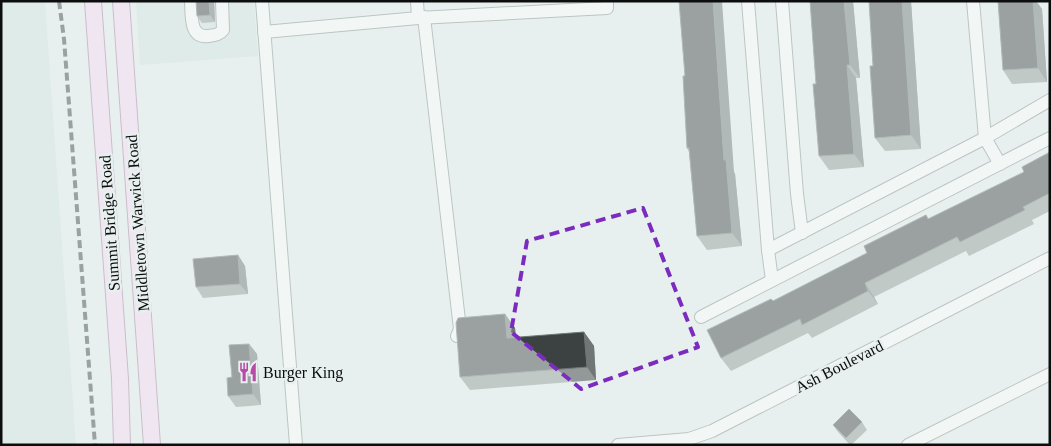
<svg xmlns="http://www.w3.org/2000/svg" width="1051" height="446" font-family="Georgia,serif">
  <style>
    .built { fill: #d3e4e2 }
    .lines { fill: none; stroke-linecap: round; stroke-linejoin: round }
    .minor-casing { stroke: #89908f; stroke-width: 14 }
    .major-casing { stroke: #a6829f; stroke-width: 18 }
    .minor { stroke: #fff; stroke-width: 12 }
    .major { stroke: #fbdaf4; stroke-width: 16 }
    .rail { stroke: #3f4242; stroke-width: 4; stroke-dasharray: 8 4; stroke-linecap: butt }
    .wall { fill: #929998 }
    .shaded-wall { fill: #707676 }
    .building { fill: #3c4242; stroke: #707676 }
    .marked { fill: none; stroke: #7b2cbf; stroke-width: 4; stroke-dasharray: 10 6; stroke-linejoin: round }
    .labels { text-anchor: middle; stroke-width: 5; stroke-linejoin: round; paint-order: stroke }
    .street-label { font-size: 16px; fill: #0c0e0e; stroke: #e8f0ef }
    .poi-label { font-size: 16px; fill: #0c0e0e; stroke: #e8f0ef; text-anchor: start }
  </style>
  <rect width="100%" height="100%" fill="#e8f0ef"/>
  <g class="built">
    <path d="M1 1H45L76 445H1Z"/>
    <path d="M136 1H254L258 56 140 65Z"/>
  </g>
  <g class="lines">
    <defs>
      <g id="minor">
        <path d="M191 1C192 15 189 38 208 36 215 35 219 35 223 30L222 1"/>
        <path d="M262 1 296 445"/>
        <path d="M748 1 768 250 772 280"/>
        <path d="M782 1 797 194 802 233"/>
        <path d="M973 1 985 138 1000 164"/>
        <path d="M424 17 460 329 457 336"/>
        <path d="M418 18 607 8V1"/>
        <path d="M264 32 418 18 417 1"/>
        <path d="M768 250 985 138 1050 100"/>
        <path d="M701 317 1050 138"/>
        <path d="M618 445 689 439 712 431 1050 258"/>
        <path d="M908 445 1050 374"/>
      </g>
      <g id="major">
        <path d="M93 1 120 379 122 445"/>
        <path d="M121 1 152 445"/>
      </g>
    </defs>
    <use href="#minor" class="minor-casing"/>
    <use href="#major" class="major-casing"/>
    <use href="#minor" class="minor"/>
    <use href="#major" class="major"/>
    <path class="rail" d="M59 1 64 39 95 445"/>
  </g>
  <g class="wall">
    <path d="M214 1 215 22 202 23 197 16Z"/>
    <path d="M810 1H853L860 78H856L864 167 829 170 819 156 816 84Z"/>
    <path d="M869 1H911L921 149 885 151 875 138 873 66Z"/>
    <path d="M998 1H1036L1042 9 1047 82 1012 84 1003 70Z"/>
    <path d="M685 76 735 174 742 246 707 250 697 236 689 152 687 148Z"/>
    <path d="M1050 152V211L1032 220 1034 224 969 256 966 251 874 297 878 304 812 338 808 333 731 371 721 358 773 301 867 253 926 215 929 219 1024 172Z"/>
    <path d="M238 255 245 266 248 294 203 298 196 287Z"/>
    <path d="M505 314 515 328 516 338 584 332 594 346 596 380 470 390 460 377Z"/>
    <path d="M249 344 257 354 261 405 236 407 228 396 232 377Z"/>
    <path d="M862 422 867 430 851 445H850L838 432 833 425Z"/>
  </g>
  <g class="shaded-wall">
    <path d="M209 1H214L215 22 210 15Z"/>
    <path d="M713 1H722L734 172 735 174 742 246 732 233 724 160Z"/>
    <path d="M844 1H853L860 78 850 65Z"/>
    <path d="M902 1H911L921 149 911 135Z"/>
    <path d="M1033 1H1036L1042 9 1047 82 1038 68Z"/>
    <path d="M847 65 856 78 864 167 854 154Z"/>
    <path d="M238 255 245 266 248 294 240 284Z"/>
    <path d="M865 283 874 297 878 304 868 291Z"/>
    <path d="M505 314 515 328 517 352 507 338Z"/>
    <path d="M584 332 594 346 596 380 587 367Z"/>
    <path d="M249 344 257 354 261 405 253 394Z"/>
  </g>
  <g class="building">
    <path d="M196 1H209L210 15 197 16Z"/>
    <path d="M679 1H713L724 160H726L732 233 697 236 689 148H687L683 76H685Z"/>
    <path d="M810 1H844L850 65H847L854 154 819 156 813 84H816Z"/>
    <path d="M869 1H902L911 135 875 138 870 66H873Z"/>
    <path d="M998 1H1033L1038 68 1003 70Z"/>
    <path d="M1050 152V193L1023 207 1025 210 960 242 957 237 865 283 868 291 802 325 800 319 721 358 707 330 771 299 773 301 867 253 864 246 926 215 928 219 1024 172 1022 167Z"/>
    <path d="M238 255 240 284 196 287 193 259Z"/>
    <path d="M505 314 507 338 584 332 587 367 460 377 456 323 458 318Z"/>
    <path d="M249 344 253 394 228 396 227 378 232 377 229 345Z"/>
    <path d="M849 409 862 422 846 438 833 425Z"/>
  </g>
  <path d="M0 0H1051V446H0ZM643 208 698 347 581 389 511 332 527 241Z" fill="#e8f0ef" fill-opacity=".55" fill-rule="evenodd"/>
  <path class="marked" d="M643 208 698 347 581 389 511 332 527 241Z"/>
  <defs>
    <symbol id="restaurant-bare" viewBox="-9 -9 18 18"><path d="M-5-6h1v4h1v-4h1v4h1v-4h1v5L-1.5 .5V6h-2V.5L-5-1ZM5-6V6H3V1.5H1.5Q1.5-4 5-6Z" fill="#b84aa8" stroke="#e8f0ef" stroke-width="2.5" paint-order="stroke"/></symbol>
  </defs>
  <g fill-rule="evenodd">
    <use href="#restaurant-bare" x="234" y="358" width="28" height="28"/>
  </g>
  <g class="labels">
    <g class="street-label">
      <text transform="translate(109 223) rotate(-94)" y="6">Summit Bridge Road</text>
      <text transform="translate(137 223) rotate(-94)" y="6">Middletown Warwick Road</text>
      <text transform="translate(839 366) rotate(-27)" y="6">Ash Boulevard</text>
    </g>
    <g class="poi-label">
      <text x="263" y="378">Burger King</text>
    </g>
  </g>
  <rect width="1051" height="446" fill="none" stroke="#0c0e0e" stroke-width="5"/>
</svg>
